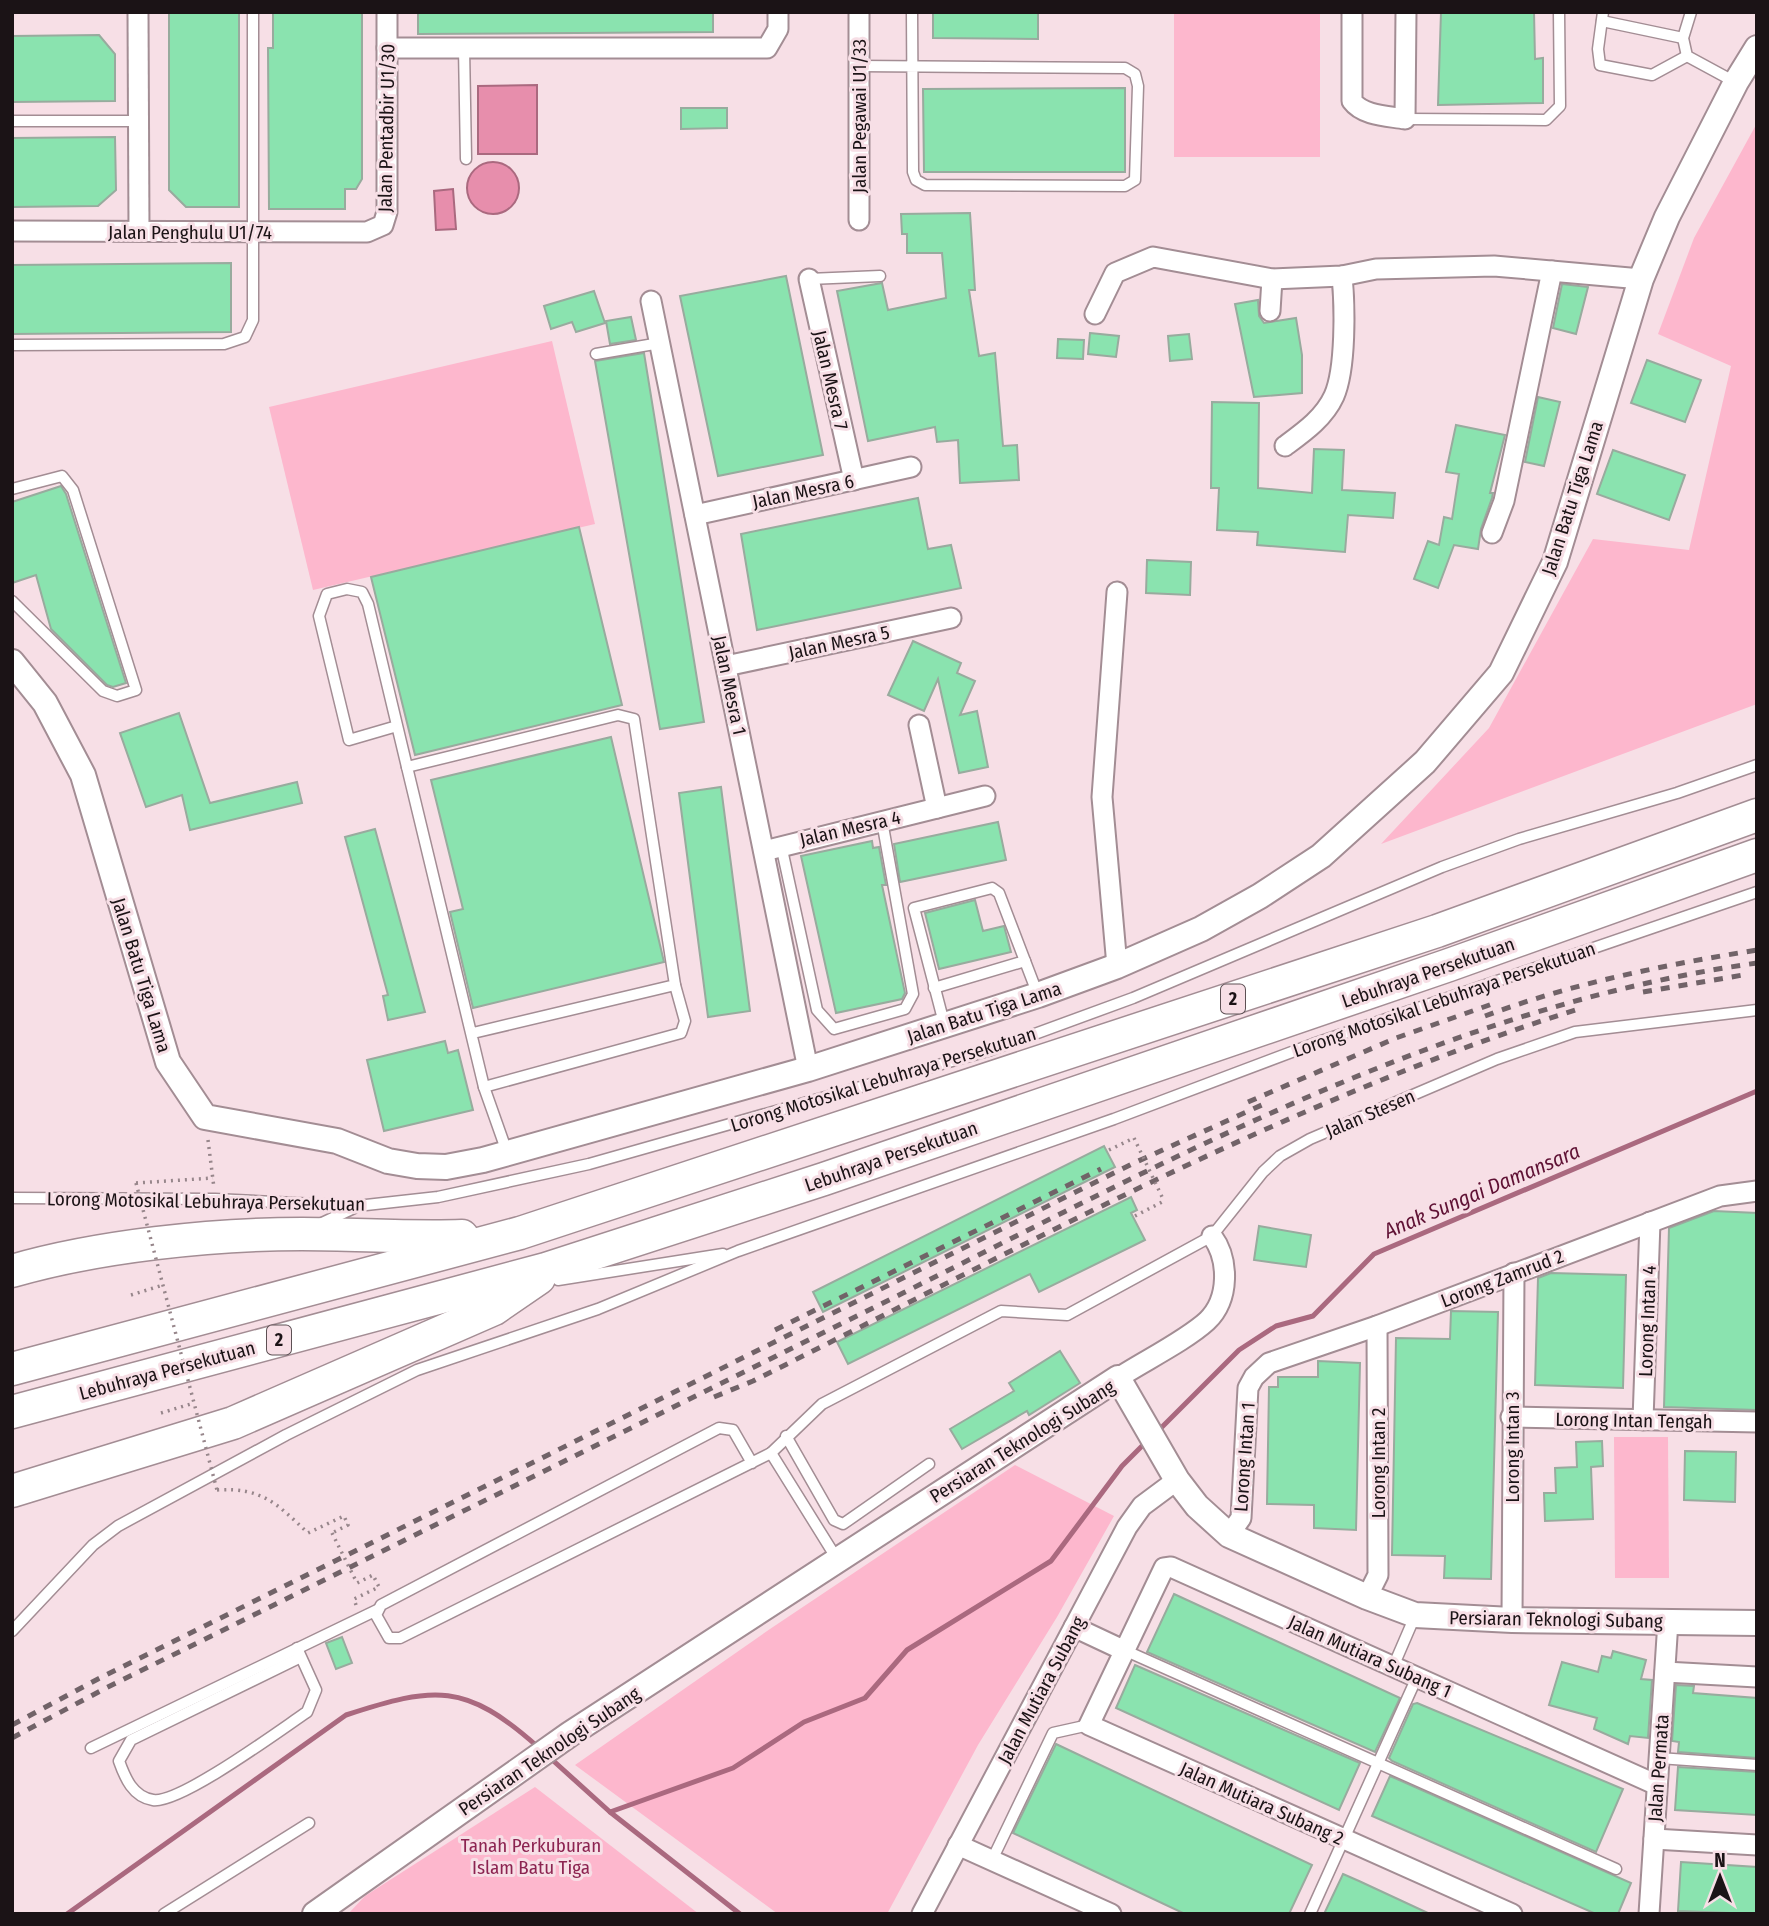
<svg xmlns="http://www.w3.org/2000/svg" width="1769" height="1926" font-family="'Fira Sans Condensed',sans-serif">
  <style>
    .green { fill: #fdb7cd }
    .water { fill: #e78eac; stroke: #aa697f; stroke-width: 2 }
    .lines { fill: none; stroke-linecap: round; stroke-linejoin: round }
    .stream { stroke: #aa697f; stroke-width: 5 }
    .building { fill: #8ae3af; stroke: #98ab9e; stroke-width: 2 }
    .service-casing { stroke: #a38d94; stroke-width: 13 }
    .minor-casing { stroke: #a38d94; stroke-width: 23 }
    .tertiary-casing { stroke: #a38d94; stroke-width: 28 }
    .trunk-casing { stroke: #a38d94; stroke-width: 35 }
    .path { stroke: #97868b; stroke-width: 3.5; stroke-dasharray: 2 5; stroke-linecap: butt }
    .service { stroke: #fff; stroke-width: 10 }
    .minor { stroke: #fff; stroke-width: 19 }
    .tertiary { stroke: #fff; stroke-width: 24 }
    .trunk { stroke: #fff; stroke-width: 32 }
    .rail { stroke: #716368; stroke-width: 5; stroke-dasharray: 9 9; stroke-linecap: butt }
    .path-bridge { stroke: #97868b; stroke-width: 3.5; stroke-dasharray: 2 5; stroke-linecap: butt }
    .labels { text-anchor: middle; stroke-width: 6; stroke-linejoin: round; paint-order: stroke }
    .shield { fill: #f7dfe6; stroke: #5d5054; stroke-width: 2 }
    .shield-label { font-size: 18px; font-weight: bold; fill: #1b1316 }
    .street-label { font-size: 19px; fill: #1b1316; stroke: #f7dfe6 }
    .park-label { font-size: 19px; fill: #8c2451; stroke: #f7dfe6 }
    .water-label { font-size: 21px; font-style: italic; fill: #5f1134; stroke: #f7dfe6 }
  </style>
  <rect width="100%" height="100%" fill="#f7dfe6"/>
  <g class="green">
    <rect x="1174" y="12" width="146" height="145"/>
    <path d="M1757 123V704L1381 844 1489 728 1593 539 1689 550 1731 366 1658 334 1694 238Z"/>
    <path d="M552 341 595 524 313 590 269 407Z"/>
    <path d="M1614 1437H1668L1669 1578H1615Z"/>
    <path d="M1015 1465 1114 1516 1057 1617 978 1745 887 1914H778L575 1765 770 1629Z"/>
    <path d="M535 1787 699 1914H348L365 1896Z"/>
  </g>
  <g class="water">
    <path d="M537 85V154H478V86Z"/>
    <circle cx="493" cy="188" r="26"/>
    <path d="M453 189 456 229 436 230 434 191Z"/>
  </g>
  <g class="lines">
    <g class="stream">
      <path d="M1158 1431 1239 1350 1276 1326 1313 1316 1374 1254 1757 1091"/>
      <path d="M548 1756 610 1812 740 1914"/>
      <path d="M610 1812 733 1768 804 1722 865 1698 907 1650 1051 1561 1122 1466 1146 1442"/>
      <path d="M67 1914 346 1715C435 1686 465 1682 538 1747"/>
    </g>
  </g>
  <g class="building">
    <path d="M169 12H239V207H186L169 190Z"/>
    <path d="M273 12H362V179L356 189H345V209H269L268 48H273Z"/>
    <path d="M418 12H713V32L418 34Z"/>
    <path d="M933 12H1038V39L933 38Z"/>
    <path d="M1441 12H1534L1535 59 1543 58V103L1438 105Z"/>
    <path d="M99 35 115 54V101L12 102V36Z"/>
    <path d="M1125 88V172H924L923 89Z"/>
    <path d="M681 108H727V128L681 129Z"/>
    <path d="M115 137 116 190 98 206 12 207V138Z"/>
    <path d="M970 213 975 290H969L979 356 995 353 1003 446 1017 445 1019 480 960 483 958 440 937 442 935 427 868 441 837 291 882 283 888 310 946 298 942 253H907V234H902L901 214Z"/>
    <path d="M231 263V332L12 334V265Z"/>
    <path d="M786 276 823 455 718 476 680 296Z"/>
    <path d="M1562 284 1588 287 1576 334 1553 328Z"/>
    <path d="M594 291 605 323 576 332 572 322 551 329 544 306Z"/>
    <path d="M1258 300 1259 316 1264 323 1296 318 1302 355V393L1254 397 1235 304Z"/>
    <path d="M631 317 636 340 610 344 606 321Z"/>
    <path d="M1090 333 1119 336 1116 357 1088 354Z"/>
    <path d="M1189 334 1192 359 1170 361 1168 336Z"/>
    <path d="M1058 339 1084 340 1083 359 1057 358Z"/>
    <path d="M644 353 704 722 660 729 595 361Z"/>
    <path d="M1647 360 1701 380 1685 422 1631 403Z"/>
    <path d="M1538 397 1560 402 1544 466 1525 462Z"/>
    <path d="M1212 402 1259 403 1258 488 1312 493 1314 449 1344 450 1342 490 1395 493 1393 518 1348 515 1345 552 1257 545 1258 532 1217 530 1219 488H1211Z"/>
    <path d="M1456 425 1505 435 1490 493H1493L1492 498 1481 529 1478 549 1454 545 1438 588 1414 579 1428 541 1439 545 1444 517 1452 519 1459 474 1446 472Z"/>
    <path d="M1613 450 1685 475 1669 520 1597 494Z"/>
    <path d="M61 486 66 494 126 683 113 687 107 685 51 629 36 575 12 583V502Z"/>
    <path d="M918 498 928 549 951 545 961 588 757 630 741 534Z"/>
    <path d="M579 527 622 705 415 755 371 577Z"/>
    <path d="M1147 560 1191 562 1190 595 1146 593Z"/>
    <path d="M913 641 961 663 957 673 975 681 960 715 977 711 988 767 959 773 938 679 924 711 888 695Z"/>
    <path d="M179 713 210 803 297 782 302 803 190 830 182 795 146 807 120 733Z"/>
    <path d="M611 737 664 962 473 1008 450 912 463 909 431 780Z"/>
    <path d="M721 787 750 1011 708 1017 679 793Z"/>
    <path d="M998 822 1006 860 900 882 894 844Z"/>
    <path d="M375 829 425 1012 388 1020 383 996 388 995 345 837Z"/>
    <path d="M872 841 873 848 879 847 886 885H882L905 993 902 999 836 1013 801 856Z"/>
    <path d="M975 900 983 931 1004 926 1011 952 939 969 925 913Z"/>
    <path d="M445 1041 448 1053 458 1050 473 1110 384 1131 367 1060Z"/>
    <path d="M1104 1146 1115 1167 823 1312 813 1292Z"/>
    <path d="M1131 1197 1137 1210 1131 1213 1145 1240 1039 1292 1030 1274 848 1364 837 1342Z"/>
    <path d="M1714 1211 1757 1213V1410L1664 1407 1669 1228Z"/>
    <path d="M1259 1226 1311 1235 1306 1267 1254 1260Z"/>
    <path d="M1551 1273 1626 1275 1623 1388 1535 1385 1538 1278Z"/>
    <path d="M1451 1311 1498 1312 1491 1579 1444 1578 1445 1556 1392 1555 1396 1338 1450 1339Z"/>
    <path d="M1060 1351 1080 1383 1029 1415 1027 1411 962 1449 950 1429 1014 1391 1009 1383Z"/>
    <path d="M1318 1361 1360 1363 1356 1530 1314 1528V1505L1267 1504 1269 1387H1278V1377H1318Z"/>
    <path d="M1602 1441 1603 1466 1591 1467 1593 1519 1545 1521 1544 1493H1556L1555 1468 1577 1467 1576 1442Z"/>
    <path d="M1685 1451 1736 1452 1735 1502 1684 1500Z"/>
    <path d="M1174 1594 1400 1698 1375 1752 1147 1652Z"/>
    <path d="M342 1637 352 1663 336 1669 326 1643Z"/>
    <path d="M1613 1651 1646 1660 1641 1679 1652 1680 1648 1738 1630 1736 1628 1744 1594 1729 1597 1718 1549 1705 1562 1662 1598 1672 1602 1656 1611 1658Z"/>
    <path d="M1135 1665 1360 1763 1339 1810 1116 1708Z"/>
    <path d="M1676 1685 1694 1686 1693 1693 1757 1698V1758L1678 1752 1679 1742 1672 1741Z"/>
    <path d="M1417 1703 1623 1789 1596 1852 1392 1761 1389 1758 1413 1704Z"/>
    <path d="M1056 1744 1312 1865 1289 1914H1185L1013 1833Z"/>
    <path d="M1678 1767 1757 1772V1815L1675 1810Z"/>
    <path d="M1390 1776 1631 1883 1618 1914H1596L1372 1816Z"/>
    <path d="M1681 1862 1757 1867V1914L1678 1911Z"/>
    <path d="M1343 1874 1359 1881 1430 1914H1324Z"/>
  </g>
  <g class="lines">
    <defs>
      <g id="service">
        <path d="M1603 12 1598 49 1600 65 1652 75 1687 56"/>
        <path d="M1691 12 1683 38 1687 56 1735 82"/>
        <path d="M1602 21 1683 38"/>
        <path d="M464 48 466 159"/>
        <path d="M859 66 1125 68 1135 74 1138 86 1135 180 1125 186 925 185 916 180 913 172 912 12"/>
        <path d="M1405 119 1546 120 1560 106 1559 12"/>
        <path d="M12 121H139"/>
        <path d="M809 279 880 276"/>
        <path d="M12 345 224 344 245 337 253 320V12"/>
        <path d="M596 354 660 343"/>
        <path d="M12 489 62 476 73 490 136 690 117 696 103 691 12 601"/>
        <path d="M397 726 349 740 319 616 327 594 347 589 362 592 368 604 407 767"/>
        <path d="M781 845 817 1010 834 1029 905 1009 913 994 882 821"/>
        <path d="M934 988 1025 961"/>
        <path d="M944 1023 914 908 992 888 999 893 1038 995"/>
        <path d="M473 1033 675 985 634 719 618 715 407 767 484 1087 507 1152"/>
        <path d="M484 1087 681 1033 685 1021 675 985"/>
        <path d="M12 1198 215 1199 357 1206 438 1197 589 1164 991 1050 1133 998 1442 867 1519 839 1677 793 1757 765"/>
        <path d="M320 1224 354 1208"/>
        <path d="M558 1280 723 1254"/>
        <path d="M786 1436 834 1520 843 1524 929 1464"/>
        <path d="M752 1463 733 1430 719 1428 381 1605 376 1615 389 1638H400L771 1453"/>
        <path d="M837 1559 771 1453 822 1404 1001 1311 1067 1315 1212 1236 1263 1172 1280 1156 1310 1139 1497 1059 1575 1032 1757 1010"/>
        <path d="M12 1631 93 1545 118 1526 286 1435 417 1370 598 1309 738 1251 1114 1119 1313 1044 1757 892"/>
        <path d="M297 1648 316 1690 307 1712C280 1730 180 1804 153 1800 133 1797 125 1778 119 1761L131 1740 301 1657"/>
        <path d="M1124 1650 1616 1869"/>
        <path d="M1393 1667 1415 1616"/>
        <path d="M91 1748 377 1610"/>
        <path d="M1659 1758 1757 1765"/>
        <path d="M992 1860 1053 1733 1089 1725"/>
        <path d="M164 1914 309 1823"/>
        <path d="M1310 1914 1417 1677"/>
      </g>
      <g id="minor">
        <path d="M138 12 139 231"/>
        <path d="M859 12V220"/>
        <path d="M1352 12V101C1363 116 1388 116 1405 119L1406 12"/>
        <path d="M387 48H767L778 29V12"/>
        <path d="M12 231 367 232 383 225 387 212V12"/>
        <path d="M809 279 854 480"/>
        <path d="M651 301 808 1069"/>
        <path d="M1270 311 1272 279"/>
        <path d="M1095 314 1115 273 1153 257 1272 279 1342 276 1376 269 1494 266 1641 279"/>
        <path d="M1285 446C1304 432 1324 418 1334 396 1346 369 1345 306 1342 276"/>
        <path d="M695 515 911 467"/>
        <path d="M1492 533 1504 501 1552 271"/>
        <path d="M1117 592 1102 797 1117 966"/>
        <path d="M726 666 951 618"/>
        <path d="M919 725 937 808"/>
        <path d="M764 851 985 796"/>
        <path d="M1118 1378C1144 1361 1185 1341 1207 1321 1230 1299 1229 1259 1212 1236"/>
        <path d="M1511 1417 1757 1422"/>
        <path d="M1643 1420 1650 1222"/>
        <path d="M1229 1535 1241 1518 1248 1388 1254 1377 1269 1363 1377 1326 1720 1196 1757 1191"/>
        <path d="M1367 1597 1378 1575 1377 1326"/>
        <path d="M1512 1620 1514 1273"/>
        <path d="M1074 1627 1123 1650"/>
        <path d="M1665 1672 1757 1677"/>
        <path d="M1654 1839 1757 1845"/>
        <path d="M958 1845 1111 1914"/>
        <path d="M922 1914 1127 1527 1142 1506 1177 1480"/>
        <path d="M1512 1914 1089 1725 1164 1568 1171 1567 1657 1785"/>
        <path d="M1649 1914 1668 1621"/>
      </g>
      <g id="tertiary">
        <path d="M12 662 45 703 83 775 168 1062 205 1117 337 1141 388 1161 417 1166 446 1167 483 1160 808 1069 1038 995 1117 966 1201 929 1260 896 1321 856 1425 762 1501 673 1555 562 1641 279 1667 217 1736 82 1757 48"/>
        <path d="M315 1914 570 1734 1118 1378 1177 1480 1197 1506 1229 1535 1367 1597 1415 1615 1512 1620 1757 1623"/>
      </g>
      <g id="trunk">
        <path d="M12 1271C98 1246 213 1234 302 1234 356 1234 409 1238 462 1236"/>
        <path d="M12 1369 520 1233 1437 931 1757 815"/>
        <path d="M12 1412 546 1269 824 1179 1449 965 1757 855"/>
        <path d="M12 1491 233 1423 494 1309 539 1278"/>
      </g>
    </defs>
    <use href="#service" class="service-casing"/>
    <use href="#minor" class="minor-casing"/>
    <use href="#tertiary" class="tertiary-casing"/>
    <use href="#trunk" class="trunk-casing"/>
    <g class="path">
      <path d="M208 1140 214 1188"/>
      <path d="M1109 1150 1134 1138"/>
      <path d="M136 1183 213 1178"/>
      <path d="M1135 1216 1164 1201"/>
      <path d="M131 1295 163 1285"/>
      <path d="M161 1413 194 1403"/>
      <path d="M217 1490C262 1487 277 1504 308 1533L344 1516 348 1525 332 1533"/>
      <path d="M356 1605 354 1599 379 1587 373 1575 357 1583"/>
    </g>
    <use href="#service" class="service"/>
    <use href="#minor" class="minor"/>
    <use href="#tertiary" class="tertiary"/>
    <use href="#trunk" class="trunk"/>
    <g class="rail">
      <path d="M1643 992 1743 975"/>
      <path d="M1485 1016C1573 983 1664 965 1757 950"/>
      <path d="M1248 1102 1396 1038 1495 1003"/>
      <path d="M775 1330 1101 1169"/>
      <path d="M714 1397 753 1381C1022 1247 1295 1097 1582 1008"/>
      <path d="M12 1725 98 1679 1134 1163 1264 1104"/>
      <path d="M12 1738 104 1689C371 1557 637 1425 903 1293 1177 1156 1450 1006 1757 963"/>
    </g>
    <g class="path-bridge">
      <path d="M1134 1138 1164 1201"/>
      <path d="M136 1183 217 1490"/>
      <path d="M332 1533 357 1583"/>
    </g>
  </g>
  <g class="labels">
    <g class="shield">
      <rect x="1221" y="984.5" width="24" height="29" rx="5"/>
      <rect x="267" y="1325.5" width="24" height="29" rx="5"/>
    </g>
    <g class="shield-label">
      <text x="1233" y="1005">2</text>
      <text x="279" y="1346">2</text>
    </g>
    <g class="street-label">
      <text transform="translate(859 116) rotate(-90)" y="7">Jalan Pegawai U1/33</text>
      <text transform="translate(386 128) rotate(-89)" y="7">Jalan Pentadbir U1/30</text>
      <text x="190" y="239">Jalan Penghulu U1/74</text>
      <text transform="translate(831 380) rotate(77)" y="7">Jalan Mesra 7</text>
      <text transform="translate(803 491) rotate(-12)" y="7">Jalan Mesra 6</text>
      <text transform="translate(1572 498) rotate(-72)" y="7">Jalan Batu Tiga Lama</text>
      <text transform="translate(839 642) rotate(-12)" y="7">Jalan Mesra 5</text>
      <text transform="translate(730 685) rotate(78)" y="7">Jalan Mesra 1</text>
      <text transform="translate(850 828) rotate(-13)" y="7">Jalan Mesra 4</text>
      <text transform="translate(1428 972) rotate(-19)" y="7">Lebuhraya Persekutuan</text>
      <text transform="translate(142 975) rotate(73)" y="7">Jalan Batu Tiga Lama</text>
      <text transform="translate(1444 999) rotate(-19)" y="7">Lorong Motosikal Lebuhraya Persekutuan</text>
      <text transform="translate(984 1012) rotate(-18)" y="7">Jalan Batu Tiga Lama</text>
      <text transform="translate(883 1079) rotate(-17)" y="7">Lorong Motosikal Lebuhraya Persekutuan</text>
      <text transform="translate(1370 1113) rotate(-23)" y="7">Jalan Stesen</text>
      <text transform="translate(891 1156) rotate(-19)" y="7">Lebuhraya Persekutuan</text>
      <text transform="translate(206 1201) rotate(1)" y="7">Lorong Motosikal Lebuhraya Persekutuan</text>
      <text transform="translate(1502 1278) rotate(-21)" y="7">Lorong Zamrud 2</text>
      <text transform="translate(1647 1321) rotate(-88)" y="7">Lorong Intan 4</text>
      <text transform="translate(167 1370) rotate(-15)" y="7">Lebuhraya Persekutuan</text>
      <text transform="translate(1634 1420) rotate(1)" y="7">Lorong Intan Tengah</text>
      <text transform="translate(1022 1441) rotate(-32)" y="7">Persiaran Teknologi Subang</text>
      <text transform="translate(1512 1447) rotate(-90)" y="7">Lorong Intan 3</text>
      <text transform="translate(1244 1457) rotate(-86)" y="7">Lorong Intan 1</text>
      <text transform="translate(1378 1463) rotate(-90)" y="7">Lorong Intan 2</text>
      <text transform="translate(1556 1619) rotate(1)" y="7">Persiaran Teknologi Subang</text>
      <text transform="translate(1370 1656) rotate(24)" y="7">Jalan Mutiara Subang 1</text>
      <text transform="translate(1041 1690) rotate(-62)" y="7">Jalan Mutiara Subang</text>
      <text transform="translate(549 1751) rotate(-34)" y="7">Persiaran Teknologi Subang</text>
      <text transform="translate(1658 1768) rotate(-86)" y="7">Jalan Permata</text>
      <text transform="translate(1262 1803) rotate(24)" y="7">Jalan Mutiara Subang 2</text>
    </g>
    <g class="park-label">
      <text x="531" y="1852">Tanah Perkuburan<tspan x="531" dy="22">Islam Batu Tiga</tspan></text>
    </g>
    <g class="water-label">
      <text transform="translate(1482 1191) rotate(-23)" y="7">Anak Sungai Damansara</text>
    </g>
  </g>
  <rect width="1769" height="1926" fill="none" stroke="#1b1316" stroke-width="28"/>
  <g transform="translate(1720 1877)" stroke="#f7dfe6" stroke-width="5" paint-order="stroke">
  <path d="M0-5L12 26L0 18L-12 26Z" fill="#1b1316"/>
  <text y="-10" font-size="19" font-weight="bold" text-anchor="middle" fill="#1b1316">N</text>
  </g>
</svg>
